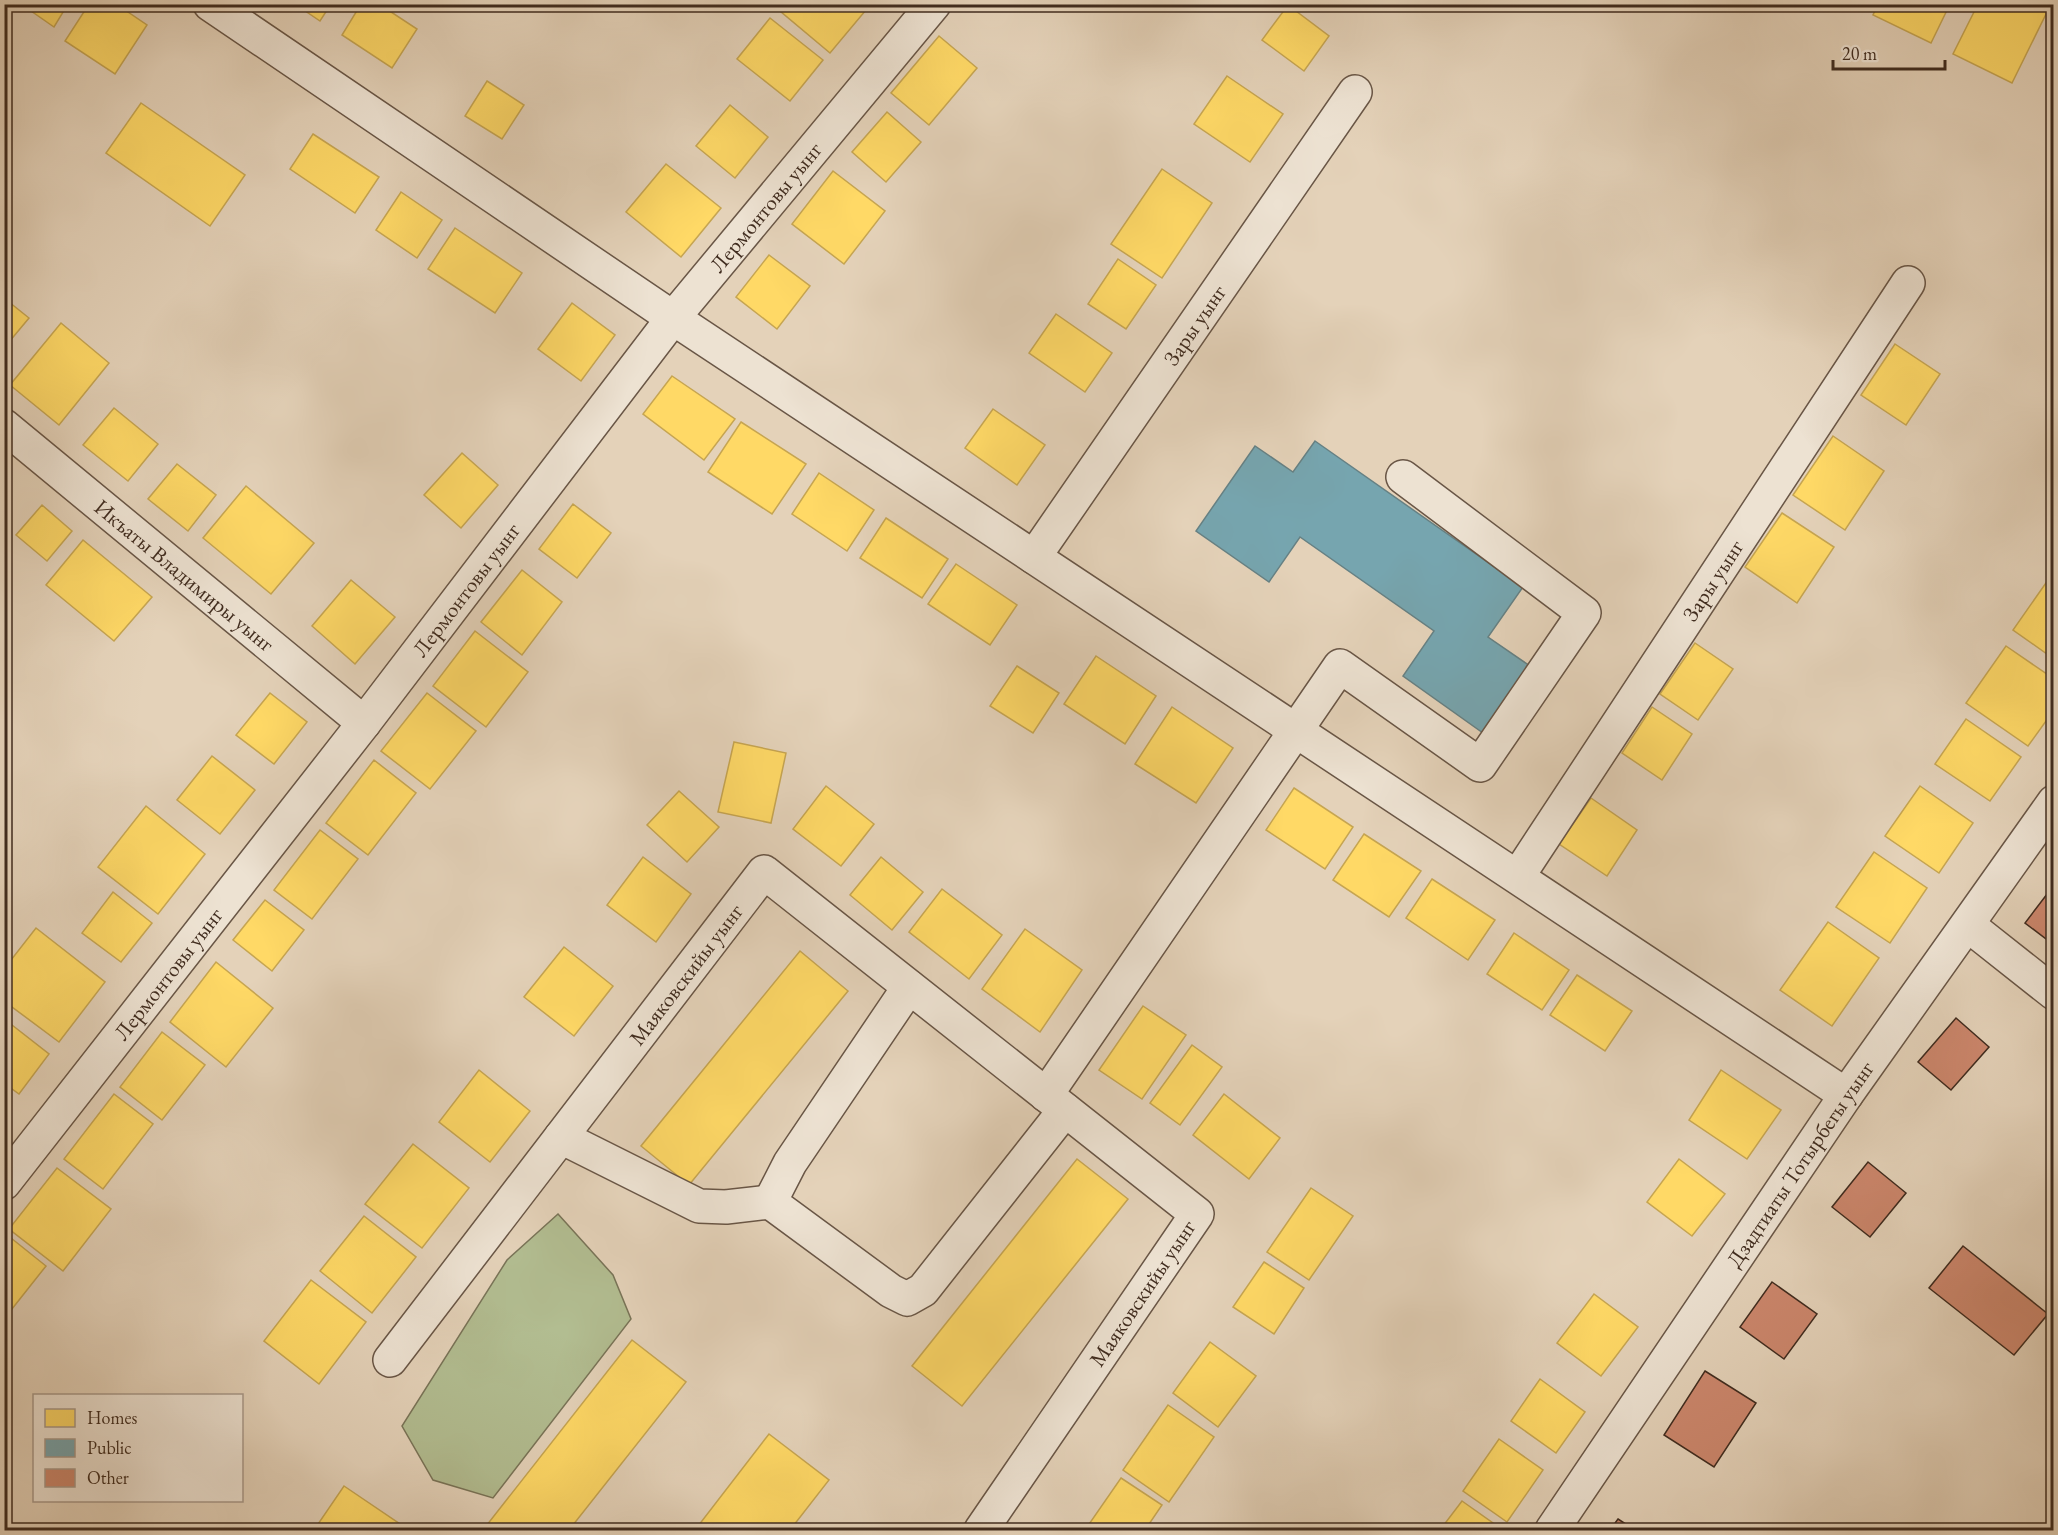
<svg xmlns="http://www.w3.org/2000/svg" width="2058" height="1535" font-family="'EB Garamond',serif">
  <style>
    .green { fill: #b2bd91; stroke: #797458; stroke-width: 1.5 }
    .homes { fill: #ffd966; stroke: #c6a551; stroke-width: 1.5 }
    .public { fill: #76a5af; stroke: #668184; stroke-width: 1.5 }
    .building { fill: #cc876d; stroke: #402c1f; stroke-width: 1.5 }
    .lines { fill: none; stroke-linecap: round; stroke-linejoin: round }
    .minor-casing { stroke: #695646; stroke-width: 36 }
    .minor { stroke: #ede2d2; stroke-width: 33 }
    .labels { text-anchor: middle; stroke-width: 6; stroke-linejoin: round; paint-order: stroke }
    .street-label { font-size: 22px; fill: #402c1f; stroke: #ede2d2 }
  </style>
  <rect width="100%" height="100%" fill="#e4d2b9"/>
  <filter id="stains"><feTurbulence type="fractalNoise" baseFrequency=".00333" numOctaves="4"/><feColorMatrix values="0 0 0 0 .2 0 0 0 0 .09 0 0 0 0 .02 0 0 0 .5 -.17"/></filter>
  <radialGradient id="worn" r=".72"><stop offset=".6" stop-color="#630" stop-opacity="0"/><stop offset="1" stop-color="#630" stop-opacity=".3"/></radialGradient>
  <path class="green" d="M558 1214 613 1275 631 1319 493 1498 433 1480 402 1426 507 1260Z"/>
  <g class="homes">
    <path d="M21 4H68L54 27Z"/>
    <path d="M89 4H116L147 25 115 74 65 41Z"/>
    <path d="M295 4H331L320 21Z"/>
    <path d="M361 4H379L417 29 392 68 342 35Z"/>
    <path d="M785 4H871L830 53 780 11Z"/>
    <path d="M1878 4H1950L1931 43 1873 15Z"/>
    <path d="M1978 4H2037L2048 10 2012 83 1953 54Z"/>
    <path d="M1288 5 1329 36 1304 71 1262 40Z"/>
    <path d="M770 18 823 60 790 101 737 59Z"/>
    <path d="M939 36 977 68 929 125 891 93Z"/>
    <path d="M1227 76 1283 114 1250 162 1194 124Z"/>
    <path d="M487 81 524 105 502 139 465 116Z"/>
    <path d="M141 103 245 175 210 226 106 153Z"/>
    <path d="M730 105 768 137 735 178 696 146Z"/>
    <path d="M887 112 921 142 886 182 852 152Z"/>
    <path d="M313 134 379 177 355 213 290 169Z"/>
    <path d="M666 164 721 208 681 257 626 212Z"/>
    <path d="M1162 169 1212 203 1162 278 1111 244Z"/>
    <path d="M833 171 885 211 844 264 792 224Z"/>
    <path d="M401 192 442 220 417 258 376 230Z"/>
    <path d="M455 228 522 273 495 313 428 269Z"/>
    <path d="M769 255 810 286 777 329 736 297Z"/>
    <path d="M1118 259 1156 285 1126 329 1088 304Z"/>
    <path d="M4 298 29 318 4 348Z"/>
    <path d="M572 303 615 335 581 381 538 349Z"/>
    <path d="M1056 314 1112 353 1085 392 1029 353Z"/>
    <path d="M61 323 109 363 59 425 10 385Z"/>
    <path d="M1895 344 1940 374 1906 425 1861 395Z"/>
    <path d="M672 376 735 419 704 460 643 414Z"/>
    <path d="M114 408 158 444 128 481 83 445Z"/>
    <path d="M993 409 1045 445 1017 485 965 448Z"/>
    <path d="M741 422 806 464 772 514 708 472Z"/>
    <path d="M1833 436 1884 471 1845 530 1793 495Z"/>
    <path d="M462 453 498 485 461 528 424 495Z"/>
    <path d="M177 464 216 495 188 531 148 499Z"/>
    <path d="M819 473 874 510 847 551 792 514Z"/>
    <path d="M246 486 314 543 271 594 203 538Z"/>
    <path d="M573 504 611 533 577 578 539 549Z"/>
    <path d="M42 505 72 531 47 561 16 535Z"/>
    <path d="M1782 513 1834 547 1797 603 1745 567Z"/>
    <path d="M886 518 948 559 922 598 860 558Z"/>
    <path d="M83 540 152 597 114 641 46 585Z"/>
    <path d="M956 564 1017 605 990 645 928 604Z"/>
    <path d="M522 570 562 602 522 655 481 622Z"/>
    <path d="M351 580 395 617 355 664 312 626Z"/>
    <path d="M2048 580 2054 584V659L2013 630Z"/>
    <path d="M475 631 528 672 486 727 433 686Z"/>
    <path d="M1695 643 1733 669 1698 720 1660 694Z"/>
    <path d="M2006 646 2054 679V710L2028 746 1966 703Z"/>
    <path d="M1096 656 1156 696 1125 744 1064 704Z"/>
    <path d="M1017 666 1059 693 1033 733 990 706Z"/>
    <path d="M270 693 307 722 274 764 236 735Z"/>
    <path d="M427 693 476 731 430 789 381 751Z"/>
    <path d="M1172 707 1233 748 1196 803 1135 764Z"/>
    <path d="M1652 707 1692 734 1662 780 1622 753Z"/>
    <path d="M1966 719 2021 757 1990 801 1935 764Z"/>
    <path d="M734 742 786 753 771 823 718 812Z"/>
    <path d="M212 756 255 790 220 834 177 800Z"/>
    <path d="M374 760 416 793 368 855 326 823Z"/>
    <path d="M826 786 874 824 841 866 793 829Z"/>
    <path d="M1920 786 1973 823 1939 873 1885 836Z"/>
    <path d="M1294 788 1353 827 1325 869 1266 830Z"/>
    <path d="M679 791 719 827 687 862 647 825Z"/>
    <path d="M1591 798 1637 830 1607 876 1559 844Z"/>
    <path d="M146 806 205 854 158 914 98 867Z"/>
    <path d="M320 830 358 859 312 919 274 890Z"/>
    <path d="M1364 834 1421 871 1389 917 1333 880Z"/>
    <path d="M1874 852 1927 888 1890 943 1836 907Z"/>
    <path d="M643 857 691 894 656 942 607 905Z"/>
    <path d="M881 857 923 892 892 930 850 895Z"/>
    <path d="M1432 879 1495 920 1468 960 1406 918Z"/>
    <path d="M942 889 1002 935 969 979 909 932Z"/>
    <path d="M113 892 152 923 121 962 82 933Z"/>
    <path d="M265 900 304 930 272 971 233 940Z"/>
    <path d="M1828 922 1879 958 1832 1026 1780 990Z"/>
    <path d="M36 928 105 982 59 1042 4 1001V969Z"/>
    <path d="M1025 929 1082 970 1040 1032 982 989Z"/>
    <path d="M1514 933 1569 970 1542 1010 1487 974Z"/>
    <path d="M564 947 613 986 574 1036 524 997Z"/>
    <path d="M800 951 848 991 689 1185 641 1146Z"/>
    <path d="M216 962 273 1008 226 1067 170 1022Z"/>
    <path d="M1577 975 1632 1011 1605 1051 1550 1015Z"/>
    <path d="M1143 1006 1186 1035 1142 1099 1099 1070Z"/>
    <path d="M12 1025 49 1054 19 1094 4 1083V1034Z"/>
    <path d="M162 1032 205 1065 162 1120 120 1087Z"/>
    <path d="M1192 1045 1222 1067 1180 1125 1150 1103Z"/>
    <path d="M479 1070 530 1111 490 1162 439 1122Z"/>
    <path d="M1721 1070 1781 1110 1747 1159 1689 1120Z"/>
    <path d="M114 1094 153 1124 103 1189 64 1159Z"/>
    <path d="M1224 1094 1280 1138 1249 1179 1193 1135Z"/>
    <path d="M413 1144 469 1188 422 1248 365 1204Z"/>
    <path d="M1077 1159 1128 1199 962 1406 912 1366Z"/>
    <path d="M1679 1159 1725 1194 1692 1236 1647 1202Z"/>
    <path d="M57 1168 111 1209 63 1271 9 1229Z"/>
    <path d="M1311 1188 1353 1216 1309 1280 1267 1252Z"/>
    <path d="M364 1216 416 1257 372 1313 320 1271Z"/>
    <path d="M6 1234 46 1266 4 1319V1235Z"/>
    <path d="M1264 1262 1304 1288 1274 1334 1233 1307Z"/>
    <path d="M311 1280 366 1322 319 1384 264 1341Z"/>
    <path d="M1594 1294 1638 1327 1601 1376 1557 1343Z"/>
    <path d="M632 1340 686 1382 569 1530H483Z"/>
    <path d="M1210 1342 1256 1376 1218 1427 1173 1393Z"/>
    <path d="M1540 1379 1585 1412 1556 1453 1511 1421Z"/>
    <path d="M1168 1405 1214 1437 1169 1502 1123 1470Z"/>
    <path d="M769 1434 829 1480 790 1530H695Z"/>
    <path d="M1499 1439 1543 1470 1507 1522 1463 1491Z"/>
    <path d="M1121 1478 1162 1505 1145 1530H1085Z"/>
    <path d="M344 1486 409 1530H314Z"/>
    <path d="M1462 1501 1503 1530H1440Z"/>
  </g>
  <path class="public" d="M1315 441 1523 587 1488 637 1530 666 1483 733 1403 676 1434 631 1300 537 1269 582 1196 531 1255 446 1293 472Z"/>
  <g class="building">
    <path d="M2054 885V945L2025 923Z"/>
    <path d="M1956 1018 1989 1047 1951 1090 1918 1062Z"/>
    <path d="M1868 1162 1906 1193 1870 1237 1832 1207Z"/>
    <path d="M1963 1246 2048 1314 2014 1355 1929 1288Z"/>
    <path d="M1772 1282 1817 1314 1784 1359 1740 1327Z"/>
    <path d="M1705 1371 1756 1403 1714 1467 1664 1435Z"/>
    <path d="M1618 1519 1635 1530H1610Z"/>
  </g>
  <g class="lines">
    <defs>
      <g id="minor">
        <path d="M210 4 673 318 1846 1095"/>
        <path id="s1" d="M4 426 364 723"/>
        <path id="s2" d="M1034 557 1355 92"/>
        <path id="s3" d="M1518 876 1908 283"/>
        <path d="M1968 925 2054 993"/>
        <path d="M909 987 790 1163 770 1202 891 1291 907 1299 923 1290 1065 1110"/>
        <path d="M1046 1095 1340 666 1480 765 1584 613 1403 477"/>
        <path d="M561 1137 699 1206 726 1207 770 1202"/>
        <path id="s4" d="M4 1183 364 723 673 318 934 4"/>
        <path id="s5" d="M390 1360 764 872 1197 1214 981 1530"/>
        <path id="s6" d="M1552 1530 1846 1095 2054 802"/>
      </g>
    </defs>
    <use href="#minor" class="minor-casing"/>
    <use href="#minor" class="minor"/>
  </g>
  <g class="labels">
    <g class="street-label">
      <text dy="8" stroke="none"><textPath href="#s4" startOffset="1238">Лермонтовы уынг</textPath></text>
      <text dy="8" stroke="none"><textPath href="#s2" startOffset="282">Зары уынг</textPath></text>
      <text dy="8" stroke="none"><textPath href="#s1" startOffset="234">Икъаты Владимиры уынг</textPath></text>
      <text dy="8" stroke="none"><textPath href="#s3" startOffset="354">Зары уынг</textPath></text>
      <text dy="8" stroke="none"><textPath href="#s4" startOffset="752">Лермонтовы уынг</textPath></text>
      <text dy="8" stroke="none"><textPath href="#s5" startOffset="486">Маяковскийы уынг</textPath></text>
      <text dy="8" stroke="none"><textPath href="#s4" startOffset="266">Лермонтовы уынг</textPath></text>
      <text dy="8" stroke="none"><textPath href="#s6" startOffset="442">Дзадтиаты Тотырбегы уынг</textPath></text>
      <text transform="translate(1142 1293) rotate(-56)" y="8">Маяковскийы уынг</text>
    </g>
  </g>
  <rect width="2058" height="1535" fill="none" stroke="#e4d2b9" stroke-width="24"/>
  <rect x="6" y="6" width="2046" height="1523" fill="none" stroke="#402c1f" stroke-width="3"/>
  <rect x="12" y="12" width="2034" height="1511" fill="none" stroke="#402c1f" stroke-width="1.5"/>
  <rect x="33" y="1394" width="210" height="108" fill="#ede2d2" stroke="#a8998a" stroke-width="1.5"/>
  <rect x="45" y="1409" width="30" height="18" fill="#ffd966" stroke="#a8998a" stroke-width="1.5"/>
  <text x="87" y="1424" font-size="18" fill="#402c1f">Homes</text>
  <rect x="45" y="1439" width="30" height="18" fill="#76a5af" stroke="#a8998a" stroke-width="1.5"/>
  <text x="87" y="1454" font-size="18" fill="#402c1f">Public</text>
  <rect x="45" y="1469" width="30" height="18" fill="#cc876d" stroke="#a8998a" stroke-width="1.5"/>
  <text x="87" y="1484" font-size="18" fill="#402c1f">Other</text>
  <path d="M1833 60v9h112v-9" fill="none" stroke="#402c1f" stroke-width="3"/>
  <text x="1842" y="60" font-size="18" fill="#402c1f" stroke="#ede2d2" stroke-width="4.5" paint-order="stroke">20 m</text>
  <rect width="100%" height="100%" filter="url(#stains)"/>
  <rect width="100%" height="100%" fill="url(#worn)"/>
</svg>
